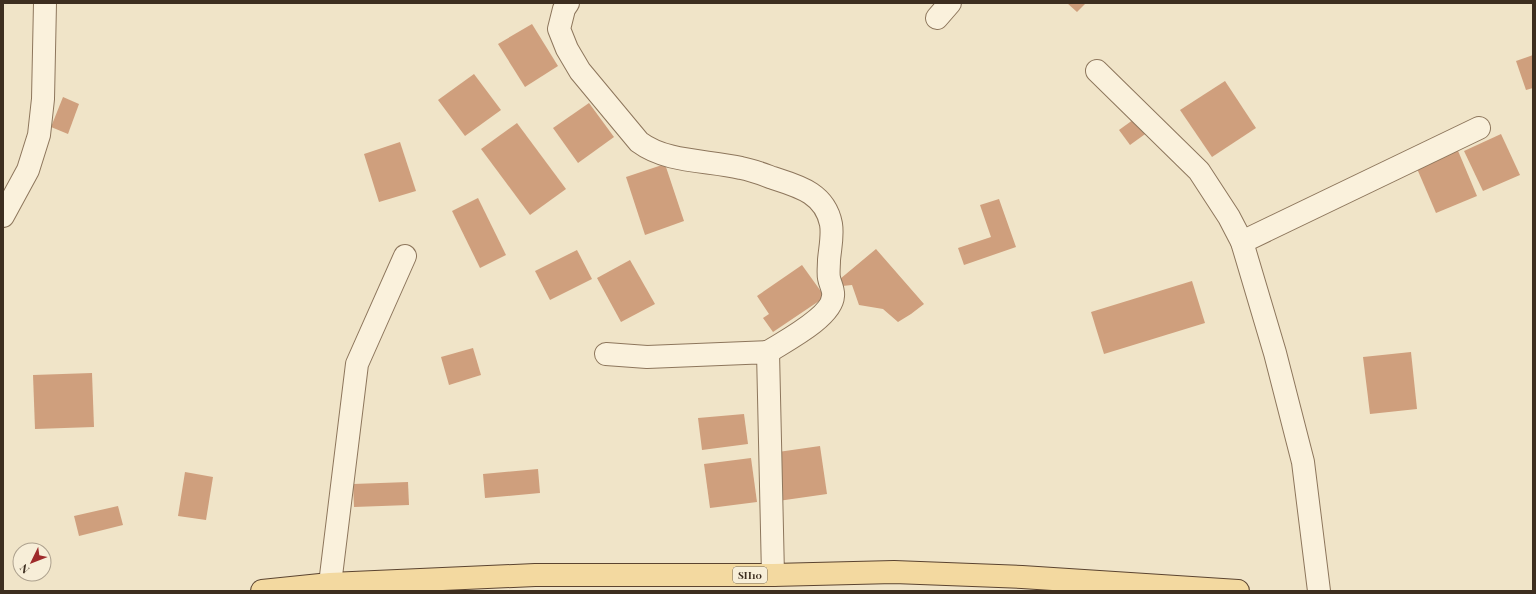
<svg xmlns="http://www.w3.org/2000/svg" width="1536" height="594" font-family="'Playfair Display',serif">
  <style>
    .building { fill: #cf9f7d }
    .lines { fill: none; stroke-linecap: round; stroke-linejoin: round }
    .minor-casing { stroke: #8d765c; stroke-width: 24 }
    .major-casing { stroke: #5b4430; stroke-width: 24 }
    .minor { stroke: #faf1dc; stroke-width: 22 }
    .major { stroke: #f3d9a0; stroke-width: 22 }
    .labels { text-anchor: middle; stroke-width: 4; stroke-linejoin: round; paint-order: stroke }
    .shield { fill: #f7eed8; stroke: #756857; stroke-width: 1 }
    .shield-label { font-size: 10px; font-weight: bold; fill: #3d2e20 }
  </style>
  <rect width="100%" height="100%" fill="#f0e4c8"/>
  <g class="building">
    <path d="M1067 3H1086L1077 12Z"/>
    <path d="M532 24 558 66 525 87 498 44Z"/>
    <path d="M1533 55V88L1526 90 1516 61Z"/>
    <path d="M474 74 501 110 465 136 438 100Z"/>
    <path d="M1225 81 1256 128 1212 157 1180 110Z"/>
    <path d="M63 97 79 104 68 134 51 127Z"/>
    <path d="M589 103 614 137 578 163 553 128Z"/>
    <path d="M1148 109 1159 124 1130 145 1119 130Z"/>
    <path d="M517 123 566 189 530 215 481 149Z"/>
    <path d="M1501 134 1520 175 1483 191 1464 151Z"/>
    <path d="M400 142 416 191 379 202 364 154Z"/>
    <path d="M1456 146 1477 196 1436 213 1415 164Z"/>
    <path d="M665 164 684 221 645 235 626 177Z"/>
    <path d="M478 198 506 255 480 268 452 211Z"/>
    <path d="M999 199 1016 247 964 265 958 248 991 237 980 205Z"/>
    <path d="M876 249 924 304 911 314 898 322 883 309 859 305 852 285 842 286 834 284Z"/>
    <path d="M577 250 592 279 550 300 535 271Z"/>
    <path d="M630 260 655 304 621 322 597 278Z"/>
    <path d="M802 265 825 297 773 332 763 318 769 314 757 296Z"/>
    <path d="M1192 281 1205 323 1104 354 1091 312Z"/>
    <path d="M473 348 481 375 449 385 441 357Z"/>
    <path d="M1411 352 1417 409 1370 414 1363 357Z"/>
    <path d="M92 373 94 427 35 429 33 375Z"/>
    <path d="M744 414 748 444 702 450 698 418Z"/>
    <path d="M820 446 827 494 778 501 771 453Z"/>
    <path d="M751 458 757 502 710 508 704 464Z"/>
    <path d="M538 469 540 493 485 498 483 474Z"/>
    <path d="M185 472 213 477 206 520 178 516Z"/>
    <path d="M408 482 409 505 354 507 353 484Z"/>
    <path d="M118 506 123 525 79 536 74 516Z"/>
  </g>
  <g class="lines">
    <defs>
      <g id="minor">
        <path d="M568 3 564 9 559 29 567 49 580 71 639 142C667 163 708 160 741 168 752 170 762 174 773 178 798 186 825 193 831 224 833 236 830 248 829 260 829 266 828 273 829 278 830 284 834 290 833 296 832 317 785 341 768 352"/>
        <path d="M937 18 950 3"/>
        <path d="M1097 71 1199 171 1229 217 1242 242 1275 353 1303 462 1319 591"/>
        <path d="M3 216 28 170 39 135 43 99 45 3"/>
        <path d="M1242 242 1479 128"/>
        <path d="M606 354 647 357 768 352 773 575"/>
        <path d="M330 584 357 364 405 256"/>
      </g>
      <path id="major" d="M262 591 330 584 535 575H773L894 572 1022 577 1238 591"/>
    </defs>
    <use href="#minor" class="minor-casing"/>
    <use href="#major" class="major-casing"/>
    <use href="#minor" class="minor"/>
    <use href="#major" class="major"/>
  </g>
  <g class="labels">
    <rect class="shield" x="733" y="567" width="34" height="16" rx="3"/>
    <g class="shield-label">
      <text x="750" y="579">SH10</text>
    </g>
  </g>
  <rect width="1536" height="594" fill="none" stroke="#3d2e20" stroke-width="8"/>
  <g transform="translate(32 562) rotate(227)"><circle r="19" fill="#f7eed8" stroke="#ada18e"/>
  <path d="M0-3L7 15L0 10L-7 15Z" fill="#9e2a2b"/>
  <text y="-6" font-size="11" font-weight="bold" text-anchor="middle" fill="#3d2e20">N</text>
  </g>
</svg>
